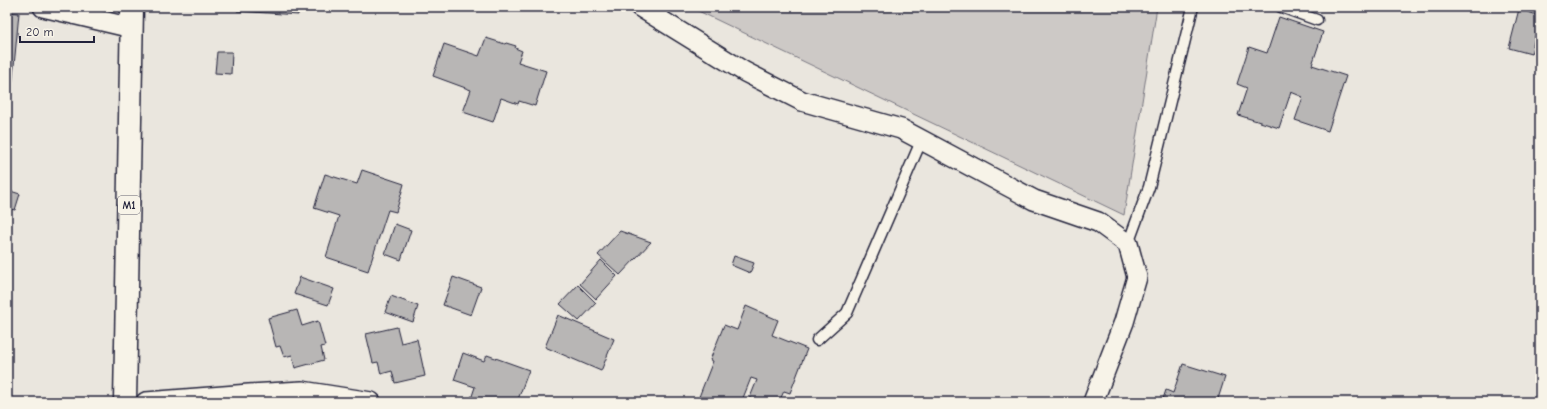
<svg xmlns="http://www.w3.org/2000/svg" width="1547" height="409" font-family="'Comic Neue',sans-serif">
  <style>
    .grass { fill: #cdc9c6; stroke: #787680 }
    .building { fill: #b8b6b5; stroke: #22223b; fill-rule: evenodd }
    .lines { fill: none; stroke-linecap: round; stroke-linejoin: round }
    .service-casing { stroke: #22223b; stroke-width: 13 }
    .minor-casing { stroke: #22223b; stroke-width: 22 }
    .trunk-casing { stroke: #22223b; stroke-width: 25 }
    .service { stroke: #f7f3e8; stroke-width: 10 }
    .minor { stroke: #f7f3e8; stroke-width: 19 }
    .trunk { stroke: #f7f3e8; stroke-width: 22 }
    .labels { text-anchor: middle; stroke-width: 3; stroke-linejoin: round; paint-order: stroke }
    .shield { fill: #f7f3e8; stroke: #62616f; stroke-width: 1 }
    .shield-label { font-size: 11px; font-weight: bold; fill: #22223b }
  </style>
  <rect width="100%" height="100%" fill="#eae6de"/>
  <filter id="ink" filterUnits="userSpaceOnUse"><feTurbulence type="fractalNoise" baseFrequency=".025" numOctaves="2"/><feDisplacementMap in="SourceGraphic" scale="8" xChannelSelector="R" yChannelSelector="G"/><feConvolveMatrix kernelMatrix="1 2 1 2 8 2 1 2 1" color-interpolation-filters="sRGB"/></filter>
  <g filter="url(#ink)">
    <path class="grass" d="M690 7H1157L1124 215Z"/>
    <g class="building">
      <path d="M237 7H298V15L237 11Z"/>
      <path d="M1519 9 1540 16 1531 54 1509 48Z"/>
      <path d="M7 12 19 13 9 119H7Z"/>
      <path d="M1279 17 1323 32 1312 65 1346 76 1328 131 1295 120 1303 97 1291 92 1279 128 1238 115 1247 88 1237 84 1249 47 1267 53Z"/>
      <path d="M486 38 505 44 506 43 516 46 515 48 522 51 518 62 546 71 535 106 519 101 518 104 501 98 493 122 463 112 471 90 433 76 444 44 479 56Z"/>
      <path d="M217 52H232L231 74 215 73Z"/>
      <path d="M362 170 404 184 396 212 388 210 368 271 326 257 339 216 314 208 325 174 357 184Z"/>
      <path d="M7 190 20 194 15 210 7 208Z"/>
      <path d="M395 224 411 230 401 260 385 254Z"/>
      <path d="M620 231 651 242 620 275 598 255Z"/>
      <path d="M734 256 754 263 750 273 731 265Z"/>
      <path d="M601 260 617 276 596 299 580 284Z"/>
      <path d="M300 277 334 289 328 305 294 294Z"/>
      <path d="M453 277 481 287 471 315 443 305Z"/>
      <path d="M578 285 596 303 579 321 560 304Z"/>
      <path d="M391 296 418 306 413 322 385 312Z"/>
      <path d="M746 306 778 320 772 335 807 349 790 393 784 391 779 402H697L713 361 710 360 724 325 737 330ZM751 378 757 380 749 400 743 398Z"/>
      <path d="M297 310 302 326 318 321 325 346 321 347 324 360 295 368 292 355 284 357 280 346 276 347 268 318Z"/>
      <path d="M558 315 614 339 601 371 545 347Z"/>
      <path d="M397 327 401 343 417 339 425 376 395 383 392 371 381 374 378 362 373 363 366 334Z"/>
      <path d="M463 353 484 361 487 355 529 370 517 402H470L475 387 454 380Z"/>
      <path d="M1183 364 1225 377 1217 402H1162L1166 390 1173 393Z"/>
    </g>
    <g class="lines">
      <defs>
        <g id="service">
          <path d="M1281 7 1317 20"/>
          <path d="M1128 244 1149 187 1193 7"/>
          <path d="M817 340 847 313 922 139"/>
        </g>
        <g id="minor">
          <path d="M43 7 132 28"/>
          <path d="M640 7 745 72 802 101 901 129 1034 200 1098 222 1128 244 1137 277 1124 322 1093 402"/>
          <path d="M146 402 249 394 302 391 371 402"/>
        </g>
        <path id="trunk" d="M125 402 132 7"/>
      </defs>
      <use href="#service" class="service-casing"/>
      <use href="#minor" class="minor-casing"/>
      <use href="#trunk" class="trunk-casing"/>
      <use href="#service" class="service"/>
      <use href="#minor" class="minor"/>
      <use href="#trunk" class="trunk"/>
    </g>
  </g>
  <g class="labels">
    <rect class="shield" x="118" y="196" width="22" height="18" rx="3"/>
    <g class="shield-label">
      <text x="129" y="209">M1</text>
    </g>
  </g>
  <rect width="1547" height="409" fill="none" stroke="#f7f3e8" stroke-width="24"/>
  <rect x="12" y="12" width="1523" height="385" fill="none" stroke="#22223b" stroke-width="1.5" filter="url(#ink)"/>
  <path d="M20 36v6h74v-6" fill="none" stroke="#22223b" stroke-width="2"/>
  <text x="26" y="36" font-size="12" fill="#22223b" stroke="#f7f3e8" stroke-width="3" paint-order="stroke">20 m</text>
</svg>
